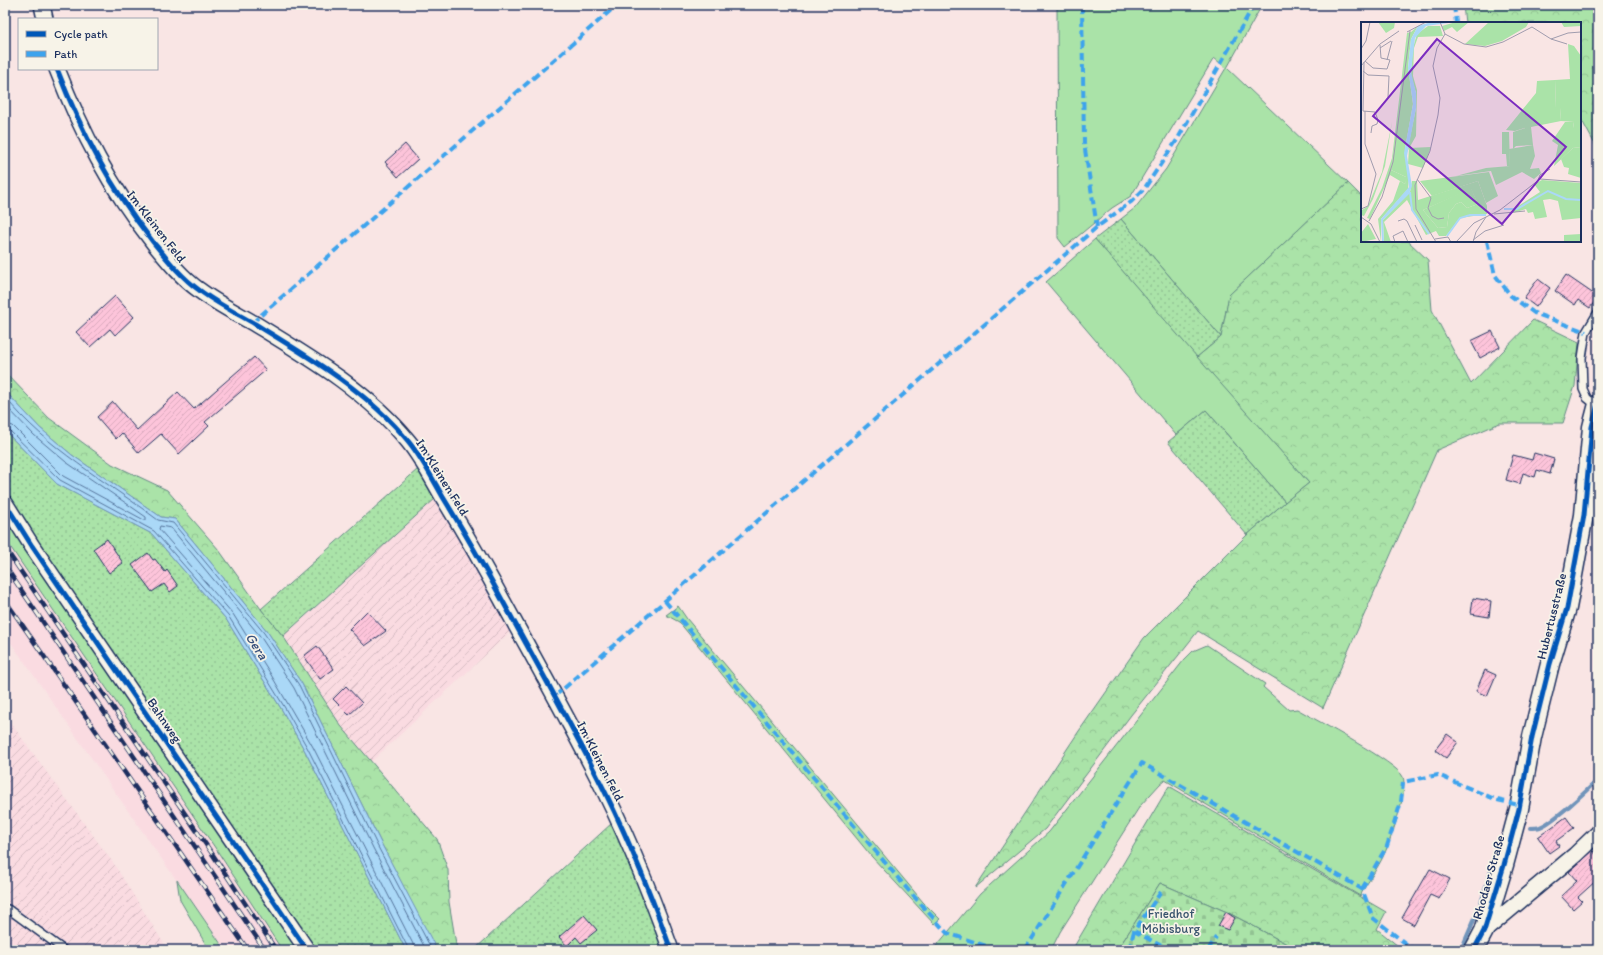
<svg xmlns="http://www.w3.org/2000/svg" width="1603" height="955" font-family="Itim,sans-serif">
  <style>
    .built { fill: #fadbe1 }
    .industrial { fill: url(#industrial-furrows) }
    .grass { fill: #aae3a8; stroke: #628983 }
    .forest { fill: url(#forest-crowns); stroke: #628983 }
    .cemetery { fill: url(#cemetery-stones); stroke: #628983 }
    .garden { fill: url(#garden-dots); stroke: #628983 }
    .water { fill: #aad8f7; stroke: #7194ba }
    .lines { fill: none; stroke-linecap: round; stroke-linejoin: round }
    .shore { stroke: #54739b; stroke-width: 1 }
    .stream { stroke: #7194ba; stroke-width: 4 }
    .building { fill: url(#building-hatch); stroke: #1b2f5e }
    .service-casing { stroke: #1b2f5e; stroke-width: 10 }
    .minor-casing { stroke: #1b2f5e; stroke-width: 18 }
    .tertiary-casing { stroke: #1b2f5e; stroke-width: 21 }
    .service { stroke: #f7f3e8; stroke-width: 7 }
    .minor { stroke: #f7f3e8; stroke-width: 15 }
    .tertiary { stroke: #f7f3e8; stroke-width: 18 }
    .rail-casing { stroke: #1b2f5e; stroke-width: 4.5 }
    .rail { stroke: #f7f3e8; stroke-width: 3; stroke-dasharray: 9; stroke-linecap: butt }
    .quiet { stroke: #3da3ed; stroke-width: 4; stroke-dasharray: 8 4; stroke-linecap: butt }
    .cycleway-casing { stroke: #f7f3e8; stroke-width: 8 }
    .cycleway { stroke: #0057b8; stroke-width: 5 }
    .labels { text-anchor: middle; stroke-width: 3.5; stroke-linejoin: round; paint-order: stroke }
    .street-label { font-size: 13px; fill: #1b2f5e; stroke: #f7f3e8 }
    .park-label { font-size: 13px; fill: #38536d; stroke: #f7f3e8 }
    .water-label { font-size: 14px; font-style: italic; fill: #38517d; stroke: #f7f3e8 }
    .inset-river { fill: none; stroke: #aad8f7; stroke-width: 2 }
    .inset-road { fill: none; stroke: #a09cae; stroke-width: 1 }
    .view { fill: #7b2cbf; fill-opacity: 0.15; stroke: #7b2cbf; stroke-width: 2 }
    .inset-edge { fill: none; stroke: #1b2f5e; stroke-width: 2 }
  </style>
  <defs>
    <pattern id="industrial-furrows" width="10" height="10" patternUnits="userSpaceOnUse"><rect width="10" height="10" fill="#fadbe1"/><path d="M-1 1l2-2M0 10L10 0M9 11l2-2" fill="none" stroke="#d6bcc3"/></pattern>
    <pattern id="forest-crowns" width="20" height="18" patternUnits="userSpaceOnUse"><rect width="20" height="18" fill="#aae3a8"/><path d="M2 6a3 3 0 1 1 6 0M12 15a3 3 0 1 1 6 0" fill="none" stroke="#92c393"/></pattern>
    <pattern id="cemetery-stones" width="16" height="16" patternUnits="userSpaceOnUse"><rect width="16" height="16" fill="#aae3a8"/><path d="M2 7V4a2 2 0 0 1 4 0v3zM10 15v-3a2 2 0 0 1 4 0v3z" fill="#92c393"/></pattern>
    <pattern id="garden-dots" width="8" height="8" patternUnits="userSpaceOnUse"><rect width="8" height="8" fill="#aae3a8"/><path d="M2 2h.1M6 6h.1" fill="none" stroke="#92c393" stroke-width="1.8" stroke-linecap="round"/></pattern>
    <pattern id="building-hatch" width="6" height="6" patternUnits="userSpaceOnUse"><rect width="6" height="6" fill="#fdc4da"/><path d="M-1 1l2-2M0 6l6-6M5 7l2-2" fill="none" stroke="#d8a9be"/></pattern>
  </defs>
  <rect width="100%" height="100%" fill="#f9e5e4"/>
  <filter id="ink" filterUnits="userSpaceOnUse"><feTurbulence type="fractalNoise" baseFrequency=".025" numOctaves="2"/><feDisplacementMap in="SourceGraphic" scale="8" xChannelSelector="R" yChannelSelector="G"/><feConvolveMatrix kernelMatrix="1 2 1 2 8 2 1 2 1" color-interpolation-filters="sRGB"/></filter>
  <g filter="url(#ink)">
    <path class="built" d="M5 539 218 852 282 950H225L5 634Z"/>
    <g class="industrial">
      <path d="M436 498 464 546 511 631 371 762 341 726 283 636Z"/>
      <path d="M5 715 114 864 168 950H5Z"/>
    </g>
    <g class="grass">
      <path d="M1057 5H1262L1227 68 1348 183 1229 295 1221 337 1121 219 1135 208 1166 169 1226 68 1214 58 1131 196 1112 208 1065 247 1058 238Z"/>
      <path d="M1095 239 1309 483 1285 502 1206 410 1176 435 1046 282Z"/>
      <path d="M5 509 304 950H282L218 852 5 539Z"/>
      <path d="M678 606 687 619 923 902 940 919 934 924 872 857 679 622 666 615Z"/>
      <path d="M1207 645 1265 684 1263 687 1289 710 1297 709C1314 719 1398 763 1403 777 1408 790 1393 832 1388 845 1382 863 1369 879 1360 896L1165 780 1160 784 1140 806 1060 932 1051 950H933L980 894 1049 832 1184 660 1193 651Z"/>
      <path d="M177 880 225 950H209L180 900Z"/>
    </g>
    <g class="forest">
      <path d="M1463 5H1598V150L1580 117V23H1465Z"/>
      <path d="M1348 183 1362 197V241H1408L1428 260 1432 310 1471 384 1533 320 1579 342 1575 386 1563 423H1500L1437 450 1323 708 1198 631 1131 715 1045 829 975 888 1079 731 1144 638 1247 535 1285 502 1309 483 1197 357 1221 337 1229 295Z"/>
      <path d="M5 372 49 418 112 464 167 490 219 550 261 609 283 636 341 726 437 839 448 870 449 902 457 950H437L431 941 381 843 302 684 267 631 175 519 161 517 72 455 40 428 5 391Z"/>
      <path d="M1169 786 1386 912 1377 929 1403 950H1298L1227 912 1160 883 1120 946V950H1072Z"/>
    </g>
    <path class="cemetery" d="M1160 883 1227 912 1298 950H1120V946Z"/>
    <g class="garden">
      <path d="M1121 219 1221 337 1197 357 1095 239Z"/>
      <path d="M1206 410 1285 502 1247 535 1168 442Z"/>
      <path d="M5 431 57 484 152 534 226 619 282 710 305 751 406 950H304L5 509Z"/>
      <path d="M418 469 436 498 283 636 261 609Z"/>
      <path d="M612 823 629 862 663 950H474Z"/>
    </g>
    <path class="water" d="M5 391 40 428 72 455 161 517 175 519 267 631 302 684 381 843 437 950H406L305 751 282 710 226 619 152 534 57 484 5 431Z"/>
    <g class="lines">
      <g class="shore">
        <path d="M5 397C47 449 106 481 158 520L173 523 264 633 299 685 377 845 432 950"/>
        <path d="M5 405 34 435 66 462 136 510 146 517V520H144L63 476 13 426 5 424"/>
        <path d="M5 429 9 430 60 480 154 531 229 617 285 708 308 749 409 950"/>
        <path d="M414 950 413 944 313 747 270 673 233 614 159 529 160 526 171 528 260 636 294 688 373 848 426 950"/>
      </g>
      <g class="stream">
        <path d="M1530 828C1533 828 1537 828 1540 827 1552 823 1588 790 1598 779"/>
        <path d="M1461 950 1480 906 1498 849 1502 844"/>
      </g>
    </g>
    <g class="building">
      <path d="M405 144 418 159 398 177 385 162Z"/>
      <path d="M1566 275 1598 297 1590 308 1578 300 1575 305 1555 291Z"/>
      <path d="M1538 279 1550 288 1536 307 1524 298Z"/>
      <path d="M115 296 134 317 115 335 110 329 90 347 76 332Z"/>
      <path d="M1492 331 1500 347 1480 358 1471 341Z"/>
      <path d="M254 357 266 370 205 422 209 426 179 454 161 434 139 453 122 433 116 439 97 417 113 402 137 430 178 392 194 409Z"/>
      <path d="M1534 453 1554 459 1550 474 1537 470 1535 477 1523 473 1520 484 1506 480 1513 455 1532 460Z"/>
      <path d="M107 539 123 563 109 573 93 549Z"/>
      <path d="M148 553 153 560 155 559 165 572 167 570 178 586 170 592 164 584 152 592 132 565Z"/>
      <path d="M1473 598 1491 601 1489 617 1471 614Z"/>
      <path d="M367 611 386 631 365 646 349 629Z"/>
      <path d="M317 646 334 669 320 679 304 656Z"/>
      <path d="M1485 670 1496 675 1487 696 1476 691Z"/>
      <path d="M346 686 362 703 349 715 333 699Z"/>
      <path d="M1447 734 1458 742 1446 758 1435 750Z"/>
      <path d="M1566 817 1574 828 1556 841 1559 846 1549 853 1538 837Z"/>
      <path d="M1593 851 1598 857V879L1578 897 1582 901 1573 909 1561 896 1577 881 1569 872Z"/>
      <path d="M1430 869 1450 879 1439 899 1430 895 1414 925 1402 918Z"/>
      <path d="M1226 912 1235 918 1228 930 1218 926Z"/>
      <path d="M584 915 597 930 581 943 576 937 567 946 559 937Z"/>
    </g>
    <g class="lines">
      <defs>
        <g id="service">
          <path d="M1597 406 1587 398 1583 389 1582 358 1586 332 1598 312"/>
          <path d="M5 909H8L64 950"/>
        </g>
        <g id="minor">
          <path d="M42 5 45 19"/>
          <path d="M57 69C82 133 110 187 153 242 167 259 181 277 199 290 216 303 236 313 255 324 309 357 367 391 408 441 422 458 432 478 443 497 465 533 486 570 506 607 536 662 567 717 595 772 625 830 649 889 671 950"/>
          <path d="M5 503 32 546 307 950"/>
          <path d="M1484 931 1575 855 1598 833"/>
        </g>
        <path id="tertiary" d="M1474 950 1484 931 1504 865 1519 809 1532 737 1550 664 1567 608 1584 515 1592 427 1598 404"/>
      </defs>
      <use href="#service" class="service-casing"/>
      <use href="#minor" class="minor-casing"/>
      <use href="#tertiary" class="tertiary-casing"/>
      <use href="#service" class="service"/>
      <use href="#minor" class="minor"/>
      <use href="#tertiary" class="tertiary"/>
      <defs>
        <g id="rail">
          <path d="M5 548 213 855 276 950"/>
          <path d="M5 566 265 950"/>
          <path d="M5 600 248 950"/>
        </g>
      </defs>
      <use href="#rail" class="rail-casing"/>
      <use href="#rail" class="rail"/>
      <g class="quiet">
        <path d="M1082 5 1084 143 1097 227"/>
        <path d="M1454 5 1456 23"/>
        <path d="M1487 241 1495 275 1511 296 1534 313 1586 332"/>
        <path d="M252 323 617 5"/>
        <path d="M665 601 909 891 947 933 999 950"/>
        <path d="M555 696 1097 227 1131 202 1144 189 1177 140 1254 5"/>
        <path d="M1362 889 1387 846 1401 802 1403 782 1438 775 1497 800 1519 805"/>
        <path d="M1134 931 1169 950"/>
        <path d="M1025 950 1142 763 1362 889 1373 918 1414 950"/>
        <path d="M1129 950 1134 931 1161 892"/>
        <path d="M1208 950 1216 937"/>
      </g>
      <defs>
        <g id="cycleway">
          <path d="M57 69C82 133 110 187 153 242 167 259 181 277 199 290 216 303 236 313 255 324 309 357 367 391 408 441 422 458 432 478 443 497 465 533 486 570 506 607 536 662 567 717 595 772 625 830 649 889 671 950"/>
          <path d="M5 503 32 546 307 950"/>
          <path d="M1474 950 1484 931 1504 865 1519 809 1532 737 1550 664 1567 608 1584 515 1592 427 1598 404"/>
        </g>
      </defs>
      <use href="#cycleway" class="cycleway-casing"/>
      <use href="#cycleway" class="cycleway"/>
    </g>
  </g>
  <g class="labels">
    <g class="street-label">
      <text transform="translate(157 226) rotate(52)" y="5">Im Kleinen Feld</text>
      <text transform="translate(443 477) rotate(58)" y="5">Im Kleinen Feld</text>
      <text transform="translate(1551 616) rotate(-76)" y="5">Hubertusstraße</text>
      <text transform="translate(165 720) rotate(56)" y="5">Bahnweg</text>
      <text transform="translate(601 761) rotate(63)" y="5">Im Kleinen Feld</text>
      <text transform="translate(1488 877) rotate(-74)" y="5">Rhodaer Straße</text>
    </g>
    <g class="park-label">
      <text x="1171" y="918">Friedhof<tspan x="1171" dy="15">Möbisburg</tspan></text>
    </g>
    <g class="water-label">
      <text transform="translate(257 646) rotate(57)" y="5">Gera</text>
    </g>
  </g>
  <g transform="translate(1361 22)">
    <rect width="220" height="220" fill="#f9e5e4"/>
    <path d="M57 4 50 17 47 45H45L30 148 45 155V159L44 162 29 153 9 197 6 196 21 166 31 136 46 11 50 10ZM194 58 195 86H199L200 99 170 105 172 123 155 124 152 127V110L170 104 154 109 145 108 175 71 176 59ZM31 100 24 144 12 177 3 194 0 193 1 188 7 184 21 150ZM141 110H148L149 144H146L145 132H141ZM128 150 137 174 125 181 117 159 71 174 59 159Z" fill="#aae3a8"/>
    <path d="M95 0H108L96 10 91 5 83 9 81 4ZM67 4H79L82 14 57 15 53 26 52 54 56 68 55 114 46 130 55 86V71L50 54 51 29 56 12ZM204 100H213L212 106H220V125L212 126 193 144 197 123 191 119ZM172 123 174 134 169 147 178 146 180 151 173 157 161 150 135 163 130 149 95 154 125 146 149 144 148 127ZM45 155H48L47 167 20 197V220L17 197 32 179 39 159 44 162ZM181 158 220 161V196L201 198 197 179 189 177 182 178 186 195 174 197 172 190 167 191 165 187 152 191 151 188 179 170 173 162ZM51 159H56L57 178 117 159 126 184V192L99 196 85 214H78L75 209 65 213 46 178 23 200 30 220H23L22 198 49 170ZM110 167 117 182 106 186 100 180 95 182 88 191 86 205 77 206 62 188Z" fill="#aae3a8" fill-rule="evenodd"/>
    <path d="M110 166 117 182 106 186 100 180 95 182 88 191 86 205 77 206 62 188Z" fill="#aae3a8"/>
    <path d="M17 0H34L33 6 25 11Z" fill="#aae3a8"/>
    <path d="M128 0H168L165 5 141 19 124 24 104 22ZM200 0H220V4L203 5ZM207 22 213 24 220 34V106H212L213 100 200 99 199 86H195L194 58 209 57ZM44 45H47L52 82 44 127 48 155H45L30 148ZM70 125 62 146 47 142 48 126ZM220 125V156L207 152 208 146 203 145 200 137 212 126ZM7 202 15 217 0 220V211ZM220 212V219L203 220V213Z" fill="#aae3a8"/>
    <path d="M70 0H95L65 4 54 16 50 50 55 71V86L46 134 51 164 48 172 22 198 23 220H21L20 197 48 165 43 131 52 82 47 46 50 17 57 4Z" fill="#aad8f7"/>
    <path class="inset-river" d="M49 170 51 188 68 212M143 187H156L187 169 205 177 220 178M86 214 99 196 109 193H125"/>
    <path class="inset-road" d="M79 0 84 12M46 10 65 0M84 12 103 22 125 25 142 20 171 5 190 17 206 22M190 17 207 11 220 10M19 23 20 36 29 38M19 26 30 19M0 27 5 19 9 0M26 38 31 19M4 39 12 46 26 47 29 38M3 40 2 89 14 90 17 98 16 102 11 104 10 111M0 44 19 22 38 9M2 49 7 53 28 54 27 75M56 157 70 176 67 186 71 194 77 197 83 196M177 158 179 153 189 147M0 187 7 184 15 152 4 122V89M133 192 164 189M0 195 10 202 19 220M8 199 21 175 32 140 49 9M37 199 43 197 46 199 56 220M54 203 61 218M74 217 87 215 90 220M112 218 124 209 143 203M34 220 32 214 42 209 47 220M75 220 55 187 54 163 69 129 77 93 79 76 72 44 76 26 84 12M95 220 113 201 139 188 179 157 220 160M112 220 115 210 125 195"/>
    <path class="view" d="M76 17 205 125 141 202 12 94Z"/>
    <rect width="220" height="220" class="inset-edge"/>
  </g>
  <rect width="1603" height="955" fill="none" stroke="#f7f3e8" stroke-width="20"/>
  <rect x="10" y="10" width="1583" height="935" fill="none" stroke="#1b2f5e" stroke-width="1.5" filter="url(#ink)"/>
  <rect x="18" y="18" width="140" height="52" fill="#f7f3e8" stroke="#9fa5b1"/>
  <rect x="26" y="31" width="20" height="6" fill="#0057b8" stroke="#9fa5b1"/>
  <text x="54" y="38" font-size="12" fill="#1b2f5e">Cycle path</text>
  <rect x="26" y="51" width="20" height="6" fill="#3da3ed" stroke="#9fa5b1"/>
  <text x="54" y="58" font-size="12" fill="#1b2f5e">Path</text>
</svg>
